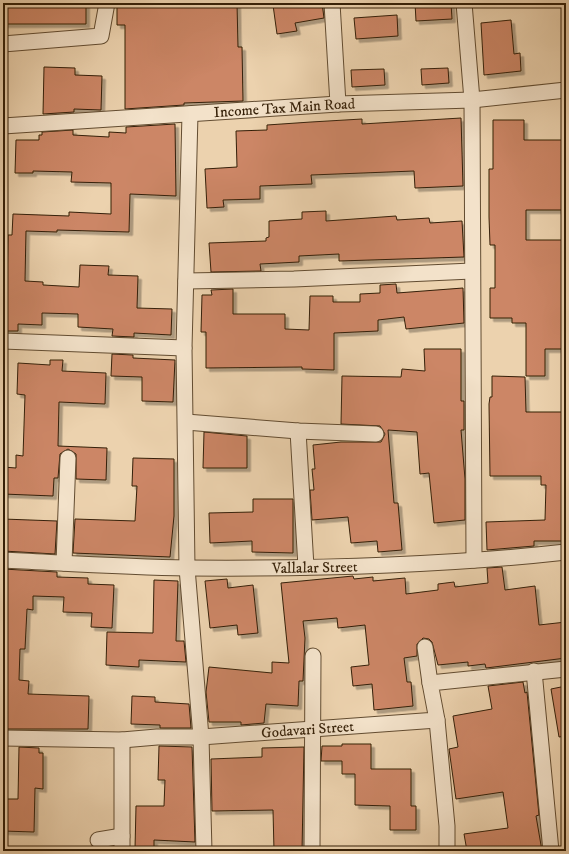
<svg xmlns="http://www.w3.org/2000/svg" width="569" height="854" font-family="'IM FELL DW Pica',serif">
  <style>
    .building { fill: #cc8666; stroke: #341f07; filter: url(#shadow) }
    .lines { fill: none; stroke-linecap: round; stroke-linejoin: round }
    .minor-casing { stroke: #624c31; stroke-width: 17 }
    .minor { stroke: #f3e2ca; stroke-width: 15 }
    .labels { text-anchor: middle; stroke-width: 3; stroke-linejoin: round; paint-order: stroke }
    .street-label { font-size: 15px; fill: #341f07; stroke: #f3e2ca }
  </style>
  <defs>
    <filter id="shadow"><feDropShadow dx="3.5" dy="3.5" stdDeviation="0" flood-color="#0004"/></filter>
  </defs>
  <rect width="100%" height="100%" fill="#ecd2ae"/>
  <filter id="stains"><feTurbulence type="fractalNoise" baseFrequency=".005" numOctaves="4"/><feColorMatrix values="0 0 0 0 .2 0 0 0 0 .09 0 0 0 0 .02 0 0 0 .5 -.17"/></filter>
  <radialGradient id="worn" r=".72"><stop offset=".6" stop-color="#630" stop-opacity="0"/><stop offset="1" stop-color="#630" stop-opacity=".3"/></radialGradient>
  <g class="building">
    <path d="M3 3 86 4V24H3Z"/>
    <path d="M117 3H237L238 47H242L243 101 184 103V105L125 109V25H117Z"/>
    <path d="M289 3H322L324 18 295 23 297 31 277 34 273 5Z"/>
    <path d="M415 3H451L452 19 416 21Z"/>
    <path d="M397 15 398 36 356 39 354 18Z"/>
    <path d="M511 20 514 54 520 53 521 71 484 75 481 23Z"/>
    <path d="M44 67 75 68V75L102 76 101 110 74 109V112L43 114Z"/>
    <path d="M448 68 449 83 422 85 421 69Z"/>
    <path d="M384 69 385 85 352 87 351 70Z"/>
    <path d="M461 118 463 186 415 188 414 171 311 175 312 184 260 186V199L223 200 224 207 207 208 205 169 237 167 236 131 267 130V125L311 122 362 119V124Z"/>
    <path d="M493 120H524V140H566V210H526V240H566V349H545V376H526V323H512V318H490V288H495V245H490L489 217V169H493Z"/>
    <path d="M175 124 176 196 130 194 129 232 57 230V232L26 231 25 281 43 282V285L79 287 80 265 109 266 108 275 138 276 137 308 172 309 171 335 134 333V337L112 336 113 329 78 327V314L42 313V325L18 324V331H3V293H7L8 235H12L13 214 69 216V212L111 214V183L71 182 72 172 33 171V173H15L16 140H39V135H42V132L73 130V135L109 137V132L126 133V127Z"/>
    <path d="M326 211V221L396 216 397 220 429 218 430 223 462 221 464 257 339 261V254L299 256V262L260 264 261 271 211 272 209 243 266 241V238L269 237V221L302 219V212Z"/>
    <path d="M396 284 397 293 463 288 464 323 406 329 404 317 378 320V331L334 333V370L302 369V367L206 368V332H201L202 295H212L211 290 233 289V314H285V329L309 330 310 296H333V302H360V294L380 293V285Z"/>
    <path d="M424 349H461V401H464V430H461L465 479V520L434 523 429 473 420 474 417 432 388 430 394 503H398L402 550 378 552 377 541 351 543 348 517 312 520 310 490H314L312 469H315L313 445 341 442H381L385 434 380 426 341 424 342 376 401 377 402 369 425 371Z"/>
    <path d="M112 354 133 355V358L175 360 173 402 142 401V377L111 376Z"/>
    <path d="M50 360H63L62 371 106 373 105 404 59 402 58 446 107 448 106 480 76 479V454L68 449 60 454 58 478H54L53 496 3 494V467L16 468V455L23 456 25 395 17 394 18 363 50 365Z"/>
    <path d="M492 376 525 377 526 412H566V541H534V546L487 550 486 522 545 520 546 485H541V476H490L489 404 490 397H492Z"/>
    <path d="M204 432 247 436V468H203Z"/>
    <path d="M133 458 174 459V516L170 557 73 553 75 519 135 521 137 486H132Z"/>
    <path d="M253 499H293V553L252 552V541L210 543 209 513 253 512Z"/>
    <path d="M3 519 57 521 55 554 3 551Z"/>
    <path d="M502 567 505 590 535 586 539 625 566 622V658L486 668 485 664 468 666V662L438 665 432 642 429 639 423 638 417 644V656L404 658 407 682H411L413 706 374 710 372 684 353 686 351 667 369 665 365 625 338 628 337 618 303 621 305 638 303 681H299L298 706 266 704 264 723 241 725V722H209L206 692 209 667 272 673V662L289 663 281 583 353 576 354 579 373 577V581L405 578 406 594 438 590V584L454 582 455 587 488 583 487 568Z"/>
    <path d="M3 569 57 572V577L88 578V584L114 585 112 628 91 627 92 613 63 612 64 597 33 596V610L27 609 25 649H20L19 680 29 681 28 694 89 696 88 729H3Z"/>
    <path d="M227 579 228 588 253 585 258 633 238 635 237 625 210 628 205 581Z"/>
    <path d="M154 580 178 581 176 641H184L186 662 139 660V667L106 665 107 632 153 633Z"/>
    <path d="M523 682 525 693 527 692 539 815 536 816 542 851H467L464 834 508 828 503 792 456 799 449 749 458 747 453 716 492 709 488 686Z"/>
    <path d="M566 686V736L559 737 551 689Z"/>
    <path d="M132 696 155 697V702L189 704 191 728H160V725L131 724Z"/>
    <path d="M342 744H371V769H411V806H416V830H390V806L355 805V774H342V761H321L322 746H342Z"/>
    <path d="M159 746 192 747 195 842 154 840V850L135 849 136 806H164L165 780H158Z"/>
    <path d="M19 747 39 748V753H43V789L35 788 34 832 3 831V799H18Z"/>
    <path d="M304 747 302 851H274L273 810 212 811 211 759 262 757V748Z"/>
  </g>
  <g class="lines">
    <defs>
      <g id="minor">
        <path d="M332 3 338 104"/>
        <path d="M464 3 472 100 474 560"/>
        <path d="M3 44 101 36 107 3"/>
        <path d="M190 114 184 348 187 568 201 737 204 851"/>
        <path id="s1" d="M3 126 338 104 472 100 566 90"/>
        <path d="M186 281 294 279 472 271"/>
        <path d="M3 341 184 348"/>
        <path d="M186 422 298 431 376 434"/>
        <path d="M298 431 306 567"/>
        <path id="s2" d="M3 560C65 563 126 567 188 568 314 569 441 566 566 552"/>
        <path d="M64 563 68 458"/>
        <path d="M425 647 430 683"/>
        <path d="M534 671 551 851"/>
        <path d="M437 720 447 826V851"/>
        <path id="s3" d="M3 738 122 740 157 737H201L437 720 430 683 566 669"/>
        <path d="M122 740V851"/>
        <path d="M98 840 122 836"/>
        <path d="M312 851 313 656"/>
      </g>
    </defs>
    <use href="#minor" class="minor-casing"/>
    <use href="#minor" class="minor"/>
  </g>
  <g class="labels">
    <g class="street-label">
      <text dy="5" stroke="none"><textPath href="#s1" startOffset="282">Income Tax Main Road</textPath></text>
      <text dy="5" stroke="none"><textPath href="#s2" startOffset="312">Vallalar Street</textPath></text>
      <text dy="5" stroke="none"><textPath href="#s3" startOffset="305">Godavari Street</textPath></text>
    </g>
  </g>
  <rect width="569" height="854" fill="none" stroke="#ecd2ae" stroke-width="16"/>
  <rect x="4" y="4" width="561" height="846" fill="none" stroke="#341f07" stroke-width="2"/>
  <rect x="8" y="8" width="553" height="838" fill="none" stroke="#341f07"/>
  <rect width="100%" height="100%" filter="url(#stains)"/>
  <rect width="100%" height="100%" fill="url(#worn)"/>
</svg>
